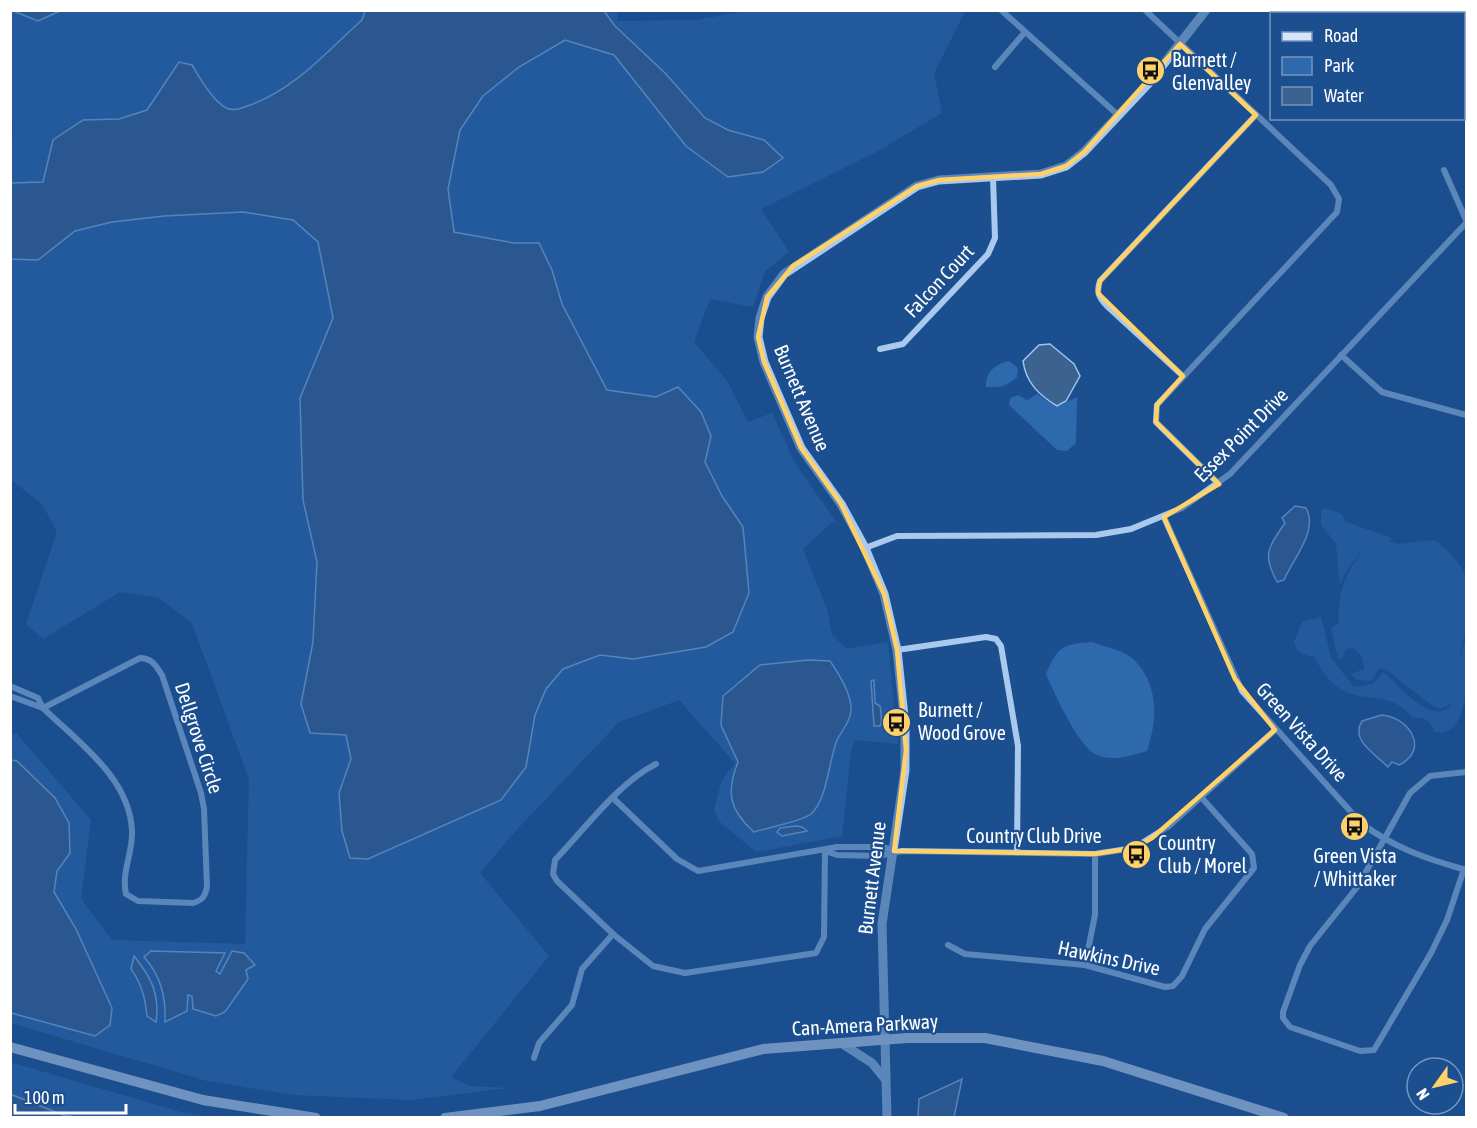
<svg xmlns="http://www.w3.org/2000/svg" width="1477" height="1128" font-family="'Asap Condensed',sans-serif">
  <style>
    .green { fill: #2e69ad; fill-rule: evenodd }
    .water { fill: #3c6290; stroke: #9cc4f0; stroke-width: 1.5 }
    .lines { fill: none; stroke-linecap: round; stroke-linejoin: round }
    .minor { stroke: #a9c9ee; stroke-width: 6 }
    .tertiary { stroke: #a9c9ee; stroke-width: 9 }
    .secondary { stroke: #d6e6fa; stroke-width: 10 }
    .marked { fill: none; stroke: #ffd166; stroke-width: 4.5; stroke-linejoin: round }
    .labels { text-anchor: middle; stroke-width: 4.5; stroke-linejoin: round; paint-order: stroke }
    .poi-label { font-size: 20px; fill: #fff; stroke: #1b4f8f; text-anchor: start }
    .street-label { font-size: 20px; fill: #fff; stroke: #1b4f8f }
  </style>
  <rect width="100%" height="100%" fill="#1b4f8f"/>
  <g class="green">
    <path d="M60 10 365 11 362 20C326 52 298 86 253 104 244 107 235 112 226 108 212 100 200 78 192 65L180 62 147 111 119 119 83 120 53 140 43 182 11 183 13 122 10 120V11L38 21Z"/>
    <path d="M749 10 965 11 934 73 942 113 878 151 761 209 789 252 765 271 753 307 710 299 694 342 727 381 748 422 772 413 795 463 836 522 830 524 803 549 827 609 832 635 847 649 888 642 898 744 855 740 851 751 842 836 756 852 720 822 714 810 722 780 735 763 679 700 619 722 510 837 480 873 549 956 451 1077 470 1086 508 1088 411 1100 294 1095 207 1081 11 1023V1013L95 1036 89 962 76 929 54 892 57 871 70 853 69 823 55 798 17 761 11 760 10 735 16 733 91 820 81 899 112 940 245 944 249 779 192 623 158 597 120 592 43 639 26 624 57 532 42 504 11 480V259L38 260 75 231 112 222 164 216 243 212 293 220 318 242 333 318 300 398 303 500 317 562 313 642 301 704 310 733 346 735 351 759 339 793 368 859 403 842 526 767 535 715 546 689 563 669 600 655 633 659 743 527 722 496 705 462 711 436 656 397 607 390 562 304 552 270 539 243H514L454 233 448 189 460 130 483 96 519 67 565 40 614 55 686 146 727 177 763 172 782 157 764 140 728 130 705 118 665 73 615 26 604 11H618L617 21 697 20ZM781 664 847 726 838 739 831 760 803 819 754 831C731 812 727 789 738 762L721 725 723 695 760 665ZM225 954 216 972 220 974 192 996 187 994 166 1002 159 978 144 957Z"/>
    <path d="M1009 361 1018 368 1017 377C1007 386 1000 388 986 387 985 371 996 364 1009 361Z"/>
    <path d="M1037 394 1056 407 1077 397 1076 443 1067 451 1057 450 1009 405 1010 398 1018 395 1027 400Z"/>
    <path d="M1326 508 1342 514 1346 522 1389 537 1393 540H1387L1397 544 1434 540C1446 548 1456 558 1463 571 1472 590 1468 633 1460 651L1463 659 1461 651 1466 640C1467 661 1472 743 1434 731 1429 719 1425 717 1413 718 1383 679 1346 721 1314 656H1308L1297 650 1294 642 1302 622 1321 617 1331 658 1354 687 1373 684 1384 672C1399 686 1435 731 1453 702L1441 709 1433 706 1384 668 1379 669 1371 681 1358 680 1351 674 1364 669C1364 658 1361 653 1352 648L1346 649 1342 659 1338 657 1331 628 1339 623C1338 585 1347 573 1368 542L1344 574 1340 585 1336 544 1321 524V510Z"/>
    <path d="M1092 642C1104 647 1123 650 1132 658 1159 683 1158 719 1147 751 1130 756 1110 763 1093 753 1077 742 1054 693 1046 674 1058 646 1063 644 1092 642Z"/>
    <path d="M10 1062 184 1113 209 1117 76 1118 63 1115 11 1094Z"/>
  </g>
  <g class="water">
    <path d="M13 11H60L38 21Z"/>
    <path d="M365 11H604L615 26 665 73 705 118 728 130 764 140 783 158 763 172 728 177 686 146 614 55 565 40 519 67 483 96 460 130 448 189 454 232 514 243H539L552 270 562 304 607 390 656 397 678 387 701 412 711 436 705 462 722 496 743 527 749 593 733 632 706 647 633 659 600 655 563 669 546 689 535 715 526 767 501 800 368 859 350 858 342 831 339 793 351 759 346 735 310 733 301 704 313 642 317 562 303 500 300 398 333 318 318 242 293 220 243 212 164 216 112 222 75 231 38 260 10 259 11 183 43 182 53 140 83 120 119 119 147 110 179 62 192 65C200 78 212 100 226 108 235 112 244 107 253 104 298 86 326 52 362 20Z"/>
    <path d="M1050 344 1074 364 1080 376 1066 401 1057 406C1039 395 1026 383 1023 361L1039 345Z"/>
    <path d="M1295 506 1306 508C1319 531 1292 560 1284 580L1277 582C1262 554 1268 548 1285 523L1282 518Z"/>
    <path d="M808 660 830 661C839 674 850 691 851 707 852 720 842 730 837 740 829 760 827 800 811 814 803 821 766 828 754 832 729 810 726 792 738 762L721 725 723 696 760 665Z"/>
    <path d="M874 680 875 703 880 706C881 713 883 721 880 726H874L871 681Z"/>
    <path d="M1382 715C1408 717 1431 749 1399 765L1392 762 1388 767C1374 753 1350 740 1362 721Z"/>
    <path d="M11 760 17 761 55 798 69 823 70 853 57 871 54 892 76 929 112 1008 110 1025 95 1036 11 1013Z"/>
    <path d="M796 826 802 827 807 831 782 836 777 832 780 828Z"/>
    <path d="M151 951 225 953 216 971 220 974 232 951 244 953 255 965 246 970 248 979 225 1012 216 1016 193 1009 192 996 188 995 187 1011 165 1022C166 997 161 976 144 957Z"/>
    <path d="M134 956C151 977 160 994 156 1022L147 1016C145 998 142 984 131 969Z"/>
    <path d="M962 1079 954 1117H918L919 1099Z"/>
    <path d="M10 1094 63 1115 76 1117H11Z"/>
  </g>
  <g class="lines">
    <g class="minor">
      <path d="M1001 10 1118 115"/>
      <path d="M1145 10 1331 185 1339 199 1337 212 1157 405 1156 422 1219 484"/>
      <path d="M1324 14 1327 10"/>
      <path d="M1450 14 1454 10"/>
      <path d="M995 67 1025 32"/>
      <path d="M1444 170 1466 220"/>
      <path d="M880 349 903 344 988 254 995 238 993 177"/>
      <path d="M1341 355 1382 392 1466 415"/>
      <path d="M1183 376 1107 306C1099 298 1096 292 1100 281L1256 115"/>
      <path d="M1164 517 1242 691 1361 823C1394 848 1427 859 1466 870"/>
      <path d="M865 548 897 536 1096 535 1131 529 1182 508 1230 474 1466 223"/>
      <path d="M897 650 986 637 996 639 1001 646 1018 746 1017 853"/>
      <path d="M10 686 38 698 43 708C78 742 130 778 132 831 133 853 121 872 126 894L138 901 193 903C203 900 205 896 207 887L204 809 201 793 162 675C156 666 152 658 140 658L43 708"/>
      <path d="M10 696 43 708"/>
      <path d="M656 764C619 782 584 830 555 860L553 874 557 881 613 934 653 966 685 973 816 953 824 937 825 851"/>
      <path d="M613 798 677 859 698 871 837 847H884L893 851"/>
      <path d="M825 851 837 855 879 856 902 851 1095 854 1134 848 1169 826 1275 730"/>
      <path d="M1464 869 1447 920 1431 953 1374 1050 1360 1051 1290 1027 1283 1018V1012L1300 965 1310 946 1358 886 1410 793 1430 776 1466 772"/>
      <path d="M948 945 965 954 1085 965 1165 987 1173 986 1182 976 1205 929 1254 868 1252 854 1201 797"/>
      <path d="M1085 965 1095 915V854"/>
      <path d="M534 1058 539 1043 572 1005 582 969 613 934"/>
    </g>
    <g class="tertiary">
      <path d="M841 1043 872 1063 885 1079"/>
      <path d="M887 1118 882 924 905 770V726L897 650 884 594 865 548 841 504 801 448 764 362 758 337 760 318 767 297 784 274 917 186 939 180 1041 174 1066 166 1084 152 1148 84 1206 10"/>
    </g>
    <g class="secondary">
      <path d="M10 1047 203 1100 316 1118"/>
      <path d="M445 1118 540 1106 763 1049 907 1038H985L1103 1061 1284 1118"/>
    </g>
  </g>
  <path d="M0 0H1477V1128H0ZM1180 44 1256 115 1100 281 1098 293 1183 376 1157 405 1156 422 1219 484 1164 517 1235 679 1275 730 1152 838 1134 848 1095 854 894 851 906 750 897 650 884 594 841 504 801 448 764 362 758 337 767 297 793 266 917 186 939 180 1041 174 1066 166 1084 152Z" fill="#1b4f8f" fill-opacity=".55" fill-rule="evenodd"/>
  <path class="marked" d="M1180 44 1256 115 1100 281 1098 293 1183 376 1157 405 1156 422 1219 484 1164 517 1235 679 1275 730 1152 838 1134 848 1095 854 894 851 906 750 897 650 884 594 841 504 801 448 764 362 758 337 767 297 793 266 917 186 939 180 1041 174 1066 166 1084 152Z"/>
  <defs>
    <symbol id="bus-disc" viewBox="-11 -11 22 22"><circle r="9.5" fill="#ffd166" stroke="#1b4f8f"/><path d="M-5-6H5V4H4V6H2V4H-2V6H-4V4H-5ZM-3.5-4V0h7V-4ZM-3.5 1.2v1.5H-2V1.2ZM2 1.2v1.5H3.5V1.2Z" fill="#111"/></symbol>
  </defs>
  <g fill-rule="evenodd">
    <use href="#bus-disc" x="1134" y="54" width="33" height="33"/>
    <use href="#bus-disc" x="880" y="706" width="33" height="33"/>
    <use href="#bus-disc" x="1338" y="810" width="33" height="33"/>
    <use href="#bus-disc" x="1120" y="838" width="33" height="33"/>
  </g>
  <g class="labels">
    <g class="poi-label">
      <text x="1172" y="67">Burnett /<tspan x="1172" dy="23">Glenvalley</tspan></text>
      <text x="918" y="717">Burnett /<tspan x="918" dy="23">Wood Grove</tspan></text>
      <text x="1158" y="850">Country<tspan x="1158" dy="23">Club / Morel</tspan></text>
      <text x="1355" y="863" text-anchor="middle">Green Vista<tspan x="1355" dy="23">/ Whittaker</tspan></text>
    </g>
    <g class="street-label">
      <text transform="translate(939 281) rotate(-47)" y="7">Falcon Court</text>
      <text transform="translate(802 398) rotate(67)" y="7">Burnett Avenue</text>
      <text transform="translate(1241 435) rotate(-45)" y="7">Essex Point Drive</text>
      <text transform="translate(1302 732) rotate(48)" y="7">Green Vista Drive</text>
      <text transform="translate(199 738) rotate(72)" y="7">Dellgrove Circle</text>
      <text x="1034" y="843">Country Club Drive</text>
      <text transform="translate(872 878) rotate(-83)" y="7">Burnett Avenue</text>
      <text transform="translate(1109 958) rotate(12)" y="7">Hawkins Drive</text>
      <text transform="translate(865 1025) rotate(-3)" y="7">Can-Amera Parkway</text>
    </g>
  </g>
  <rect width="1477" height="1128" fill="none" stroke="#ffffff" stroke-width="24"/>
  <rect x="1270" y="12" width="195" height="108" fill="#1b4f8f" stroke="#7695bc" stroke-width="1.5"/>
  <rect x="1282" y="32" width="30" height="9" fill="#d6e6fa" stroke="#7695bc" stroke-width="1.5"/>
  <text x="1324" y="42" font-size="18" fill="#ffffff">Road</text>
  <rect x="1282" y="57" width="30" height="18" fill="#2e69ad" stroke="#7695bc" stroke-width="1.5"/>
  <text x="1324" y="72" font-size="18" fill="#ffffff">Park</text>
  <rect x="1282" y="87" width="30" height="18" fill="#3c6290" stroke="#7695bc" stroke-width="1.5"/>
  <text x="1324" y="102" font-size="18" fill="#ffffff">Water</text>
  <g transform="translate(1435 1086) rotate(236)"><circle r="28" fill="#1b4f8f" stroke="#7695bc" stroke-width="1.5"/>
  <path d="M0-4.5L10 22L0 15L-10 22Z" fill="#ffd166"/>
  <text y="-9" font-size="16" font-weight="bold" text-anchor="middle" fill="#ffffff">N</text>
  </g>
  <path d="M15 1104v9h111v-9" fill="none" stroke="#ffffff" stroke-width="3"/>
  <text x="24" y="1104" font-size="18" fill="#ffffff" stroke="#1b4f8f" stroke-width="4.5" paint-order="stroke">100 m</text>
</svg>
